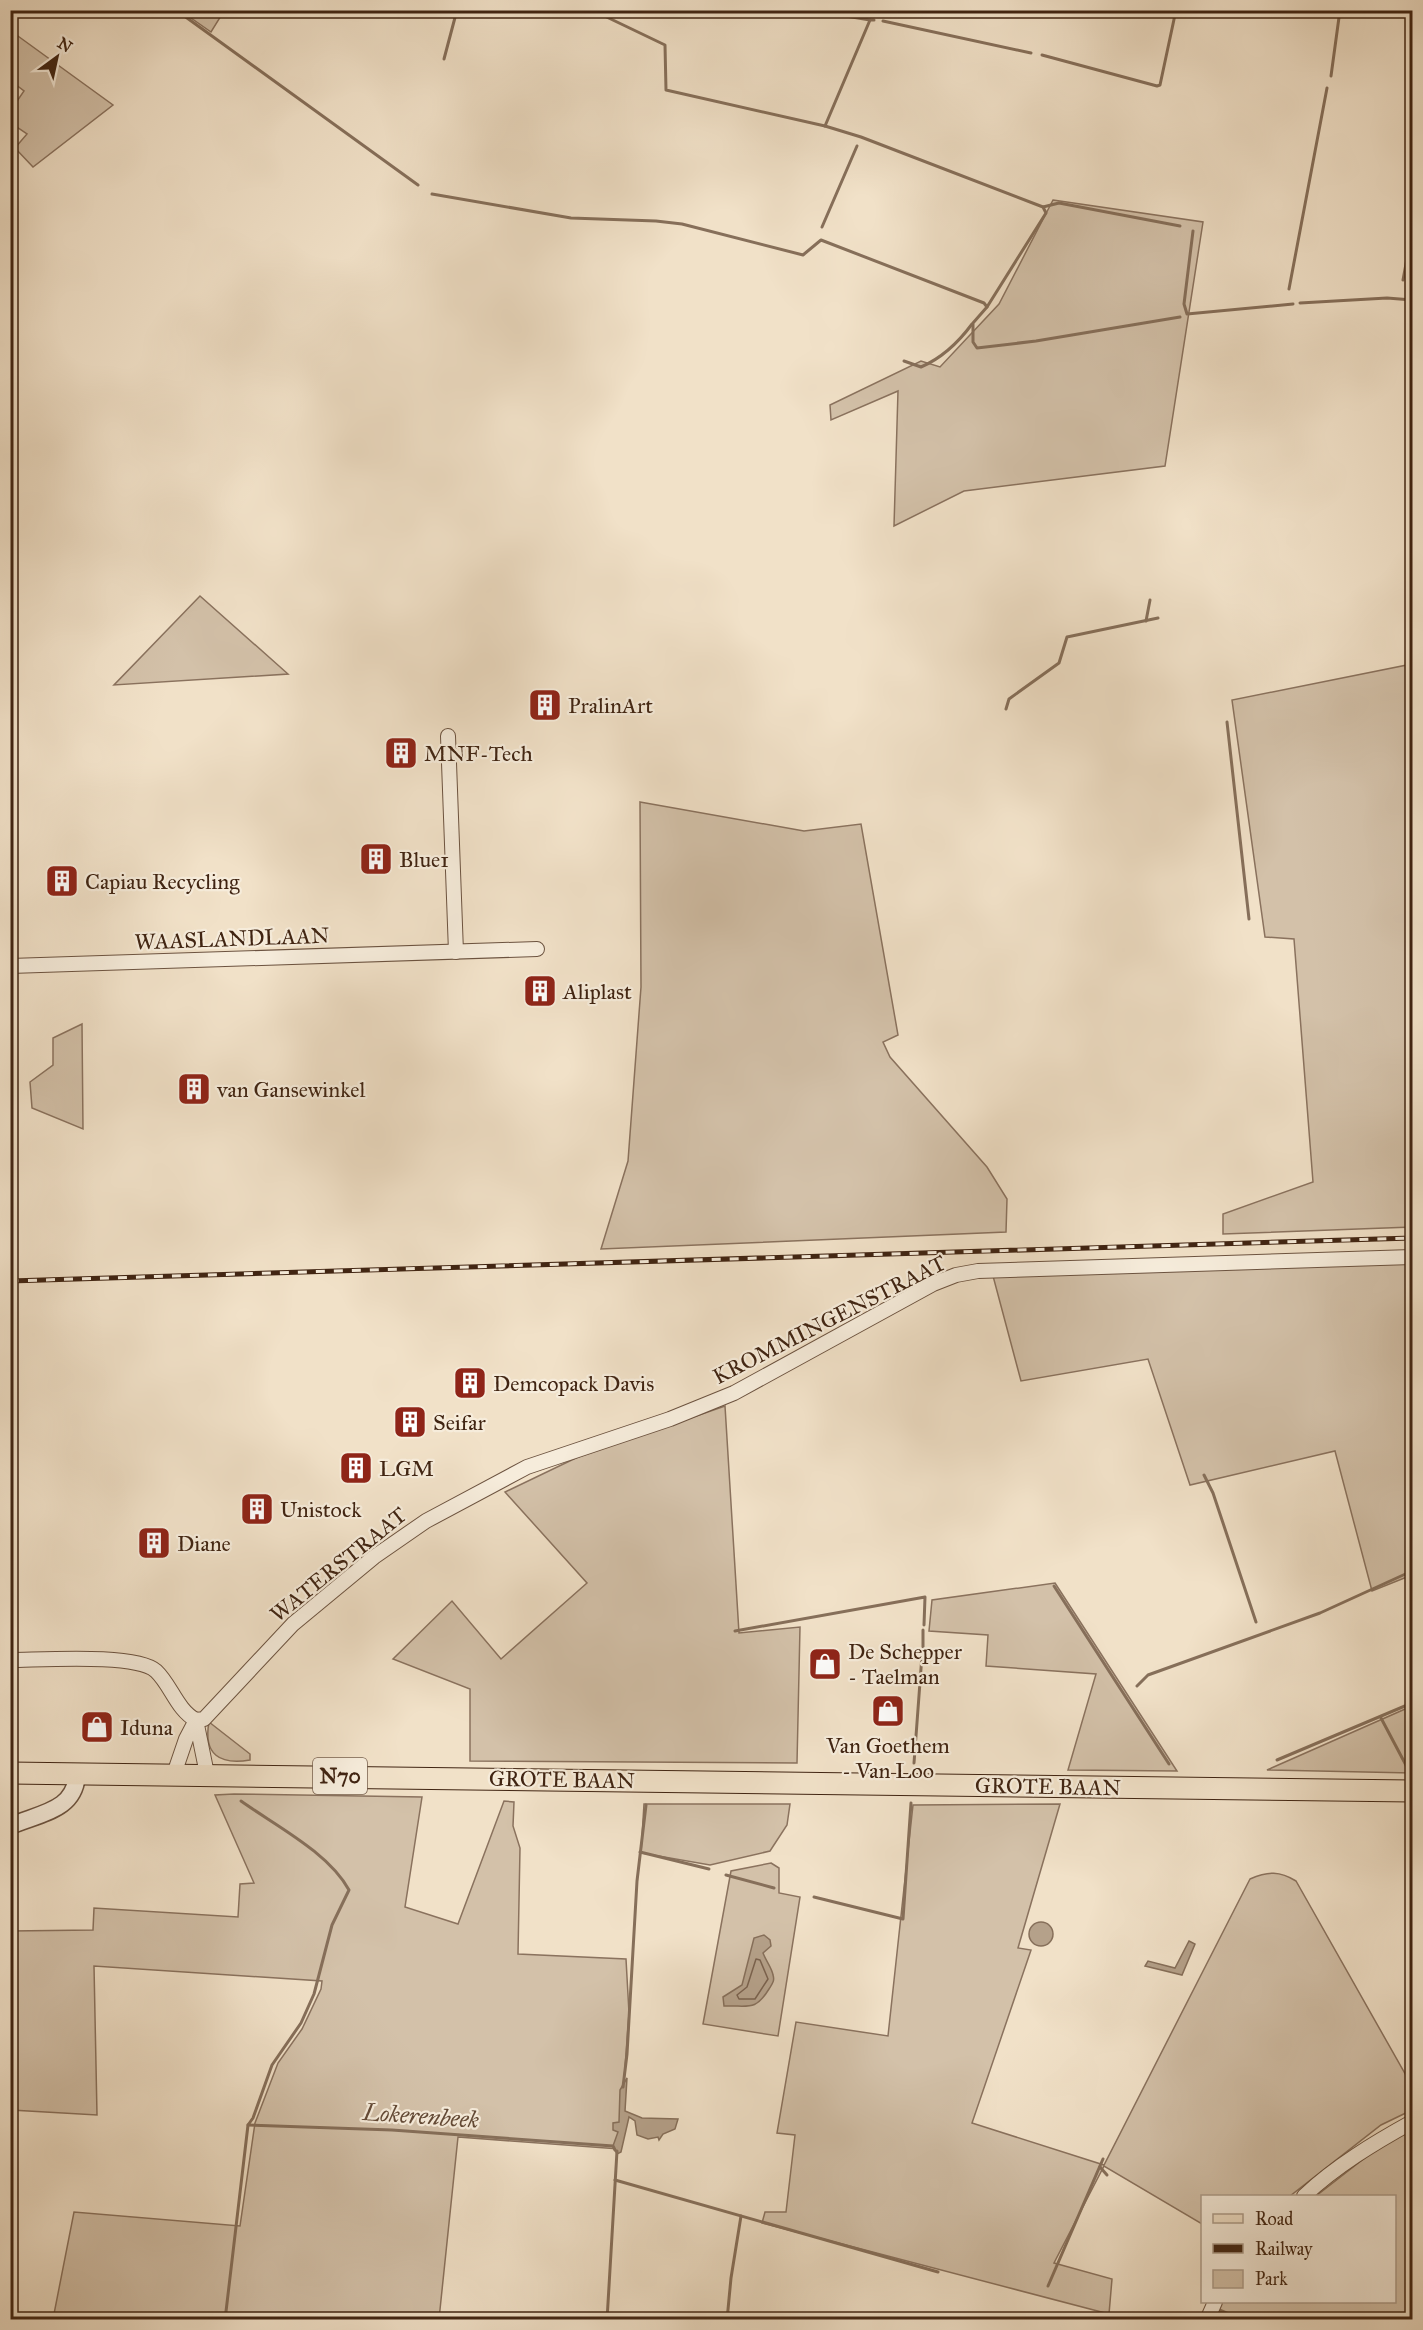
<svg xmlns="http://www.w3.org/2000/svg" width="1423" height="2330" font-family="'IM FELL Great Primer',serif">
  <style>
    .green { fill: #d3c1a9; stroke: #8a725e; stroke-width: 1.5 }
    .water { fill: #b5a18a; stroke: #866f5a; stroke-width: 1.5 }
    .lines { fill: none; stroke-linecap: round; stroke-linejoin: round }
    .shore { stroke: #7a624e; stroke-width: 1.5 }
    .stream { stroke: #866f5a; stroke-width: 3 }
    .minor-casing { stroke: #6c5340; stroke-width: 16 }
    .tertiary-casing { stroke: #6c5340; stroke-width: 19 }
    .primary-casing { stroke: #402412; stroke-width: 23 }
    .minor { stroke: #f6ecdb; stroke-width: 14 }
    .tertiary { stroke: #f6ecdb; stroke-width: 16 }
    .primary { stroke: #f1e1c8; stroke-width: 21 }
    .rail-casing { stroke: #402412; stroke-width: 5 }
    .rail { stroke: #f6ecdb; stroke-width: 3; stroke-dasharray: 9; stroke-linecap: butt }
    .labels { text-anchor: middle; stroke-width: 4.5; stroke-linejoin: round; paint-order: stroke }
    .shield { fill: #f6ecdb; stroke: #77604e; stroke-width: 1.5 }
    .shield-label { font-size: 21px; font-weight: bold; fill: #402412 }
    .poi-label { font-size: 22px; fill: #402412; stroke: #f6ecdb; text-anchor: start }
    .street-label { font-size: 22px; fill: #402412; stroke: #f6ecdb }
    .water-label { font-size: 24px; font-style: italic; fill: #634a36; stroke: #f6ecdb }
  </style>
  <rect width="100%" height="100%" fill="#f1e1c8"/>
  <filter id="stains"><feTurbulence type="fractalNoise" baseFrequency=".00333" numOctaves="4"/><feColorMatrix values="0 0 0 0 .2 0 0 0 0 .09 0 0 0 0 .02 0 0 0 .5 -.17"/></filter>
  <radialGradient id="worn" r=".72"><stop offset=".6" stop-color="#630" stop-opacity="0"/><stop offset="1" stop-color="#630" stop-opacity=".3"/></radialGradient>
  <g class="green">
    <path d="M181 11H224L211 32Z"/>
    <path d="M11 31 113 105 33 167 15 148 27 134 11 123V110L24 91 11 81Z"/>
    <path d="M1053 200 1203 222 1165 466 964 491 894 526 898 391 831 420 830 405 921 361 940 367 999 304Z"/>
    <path d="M200 596 288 674 114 685Z"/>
    <path d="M1412 664V1227L1223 1234V1214L1313 1182 1294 939 1265 937 1232 700Z"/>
    <path d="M640 802 804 831 861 824 898 1035 883 1042 890 1057 987 1167 1007 1199 1006 1232 601 1249 628 1161 641 987Z"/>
    <path d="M82 1024 83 1129 32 1108 30 1082 53 1065V1038Z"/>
    <path d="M1412 1262V1575L1372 1591 1335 1451 1190 1485 1148 1359 1021 1381 993 1276Z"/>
    <path d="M725 1406 739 1633 800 1627 797 1763 470 1761V1689L393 1659 452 1601 501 1659 587 1583 505 1492 578 1457Z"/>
    <path d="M1055 1583 1177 1771 1068 1770 1096 1674 986 1666 988 1635 929 1631 932 1600Z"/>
    <path d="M1412 1706V1773L1267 1770Z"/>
    <path d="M209 1722 250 1754V1760C220 1765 203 1755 209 1722Z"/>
    <path d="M234 1794 422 1797 405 1907 458 1924 504 1801 514 1802 513 1826 520 1848 518 1954 626 1959 629 2013 619 2149 458 2137 439 2319H53L74 2212 240 2226 255 2123 278 2063 302 2029 321 1989 322 1981 94 1966 97 2115 11 2110 10 1931 93 1930 94 1908 238 1917 240 1884 254 1883 215 1795Z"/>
    <path d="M644 1804H790L787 1825 770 1851 710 1865 641 1853Z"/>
    <path d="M1060 1804 1018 1948 1031 1950 972 2123 1104 2165 1250 1879C1268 1871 1280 1871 1296 1881L1412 2086V2110L1381 2125 1290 2196H1202V2224L1104 2166 1054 2263 1112 2279 1109 2314 762 2223 765 2212H786L795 2135 777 2133 796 2022 888 2036 913 1805Z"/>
    <path d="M771 1863 779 1868V1893L800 1897 778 2036 703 2024 731 1871Z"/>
    <path d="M1412 2129V2319L1214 2320 1221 2302H1394V2196H1316L1384 2143Z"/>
  </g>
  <g class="water">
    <circle cx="1041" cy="1934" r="12"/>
    <path d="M764 1935 770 1940 771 1946 763 1953C766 1961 772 1968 773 1975 775 1981 772 1984 769 1989 755 2012 748 2005 724 2006L723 1997 742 1985 754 1938Z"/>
    <path d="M1189 1941 1195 1944 1182 1975 1145 1966 1148 1961 1175 1968Z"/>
    <path d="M627 2078 625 2111 642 2118 678 2119 675 2129 663 2134 659 2140 658 2137 648 2139 637 2135 635 2121 629 2117 621 2152 617 2154 613 2146 618 2132 613 2130V2123L619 2122 620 2090Z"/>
  </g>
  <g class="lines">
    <path class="shore" d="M756 1959 760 1960 768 1979 755 1999H739L737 1995 747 1987Z"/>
    <g class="stream">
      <path d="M176 10 418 185"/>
      <path d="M592 10 665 45 666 90 825 126"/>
      <path d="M810 10 870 20"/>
      <path d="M874 20H870L825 126 861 137 1043 207 1046 213 987 307"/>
      <path d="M883 21 1031 53"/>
      <path d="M1042 55 1157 86 1160 85 1176 10"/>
      <path d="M444 59 457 10"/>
      <path d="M1331 76 1340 10"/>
      <path d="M432 194 571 218 656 221 682 224 803 255 821 240 984 303 987 307 973 323V342L977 348 1036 341 1180 317"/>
      <path d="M1043 207 1059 203 1180 226"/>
      <path d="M822 227 857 146"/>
      <path d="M1193 231 1184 304 1187 314 1293 304"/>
      <path d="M1403 280 1412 232"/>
      <path d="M1289 289 1327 88"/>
      <path d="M1300 303 1387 298 1412 300"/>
      <path d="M904 361 921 367C942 358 958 343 972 324"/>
      <path d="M1146 621 1150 600"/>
      <path d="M1006 709 1009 699 1059 663 1067 637 1158 618"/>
      <path d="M1227 722 1249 919"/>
      <path d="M1204 1475 1213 1493 1256 1622"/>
      <path d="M1054 1586 1169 1764"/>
      <path d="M735 1631 925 1597 924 1625"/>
      <path d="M923 1647V1630"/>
      <path d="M1137 1686 1148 1675 1320 1613 1412 1571"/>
      <path d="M1381 1718 1408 1769"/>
      <path d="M1277 1760 1412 1703"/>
      <path d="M914 1763 922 1655"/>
      <path d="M640 1852 709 1869"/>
      <path d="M726 1875 774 1888"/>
      <path d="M814 1897 903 1919 911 1803"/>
      <path d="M623 2087 627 2054 637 1881 646 1805"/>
      <path d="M248 2125 392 2130 613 2146 615 2150"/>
      <path d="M1100 2167 1107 2175"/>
      <path d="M615 2180 938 2272"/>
      <path d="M1048 2286 1103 2159"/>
      <path d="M1217 2309 1243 2320"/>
      <path d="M225 2320 248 2125 253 2118 272 2065 301 2023 314 1994 332 1925 349 1890C328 1852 276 1826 241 1801"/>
      <path d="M607 2320 617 2151"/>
      <path d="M727 2320 731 2278 741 2216"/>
    </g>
    <defs>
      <g id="minor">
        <path d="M448 736 456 952"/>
        <path d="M10 966 537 949"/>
        <path d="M10 1660C40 1660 136 1653 156 1671 171 1685 177 1710 196 1720L207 1774"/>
        <path d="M196 1720 204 1719 293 1624 374 1557 426 1521 527 1467 670 1419 734 1393 933 1284 956 1275 978 1271 1412 1257"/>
        <path d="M174 1774 186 1739 196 1720"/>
        <path d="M1304 2196C1336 2166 1374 2143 1412 2122"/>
        <path d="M1207 2320 1215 2302"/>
      </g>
      <path id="tertiary" d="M10 1826C40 1813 76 1811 77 1773"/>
      <path id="primary" d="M10 1773 1412 1791"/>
    </defs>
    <use href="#minor" class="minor-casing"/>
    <use href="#tertiary" class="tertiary-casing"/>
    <use href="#primary" class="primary-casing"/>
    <use href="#minor" class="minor"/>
    <use href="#tertiary" class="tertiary"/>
    <use href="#primary" class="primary"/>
    <defs>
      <path id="rail" d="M10 1281 1412 1238"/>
    </defs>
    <use href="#rail" class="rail-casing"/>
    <use href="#rail" class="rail"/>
  </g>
  <defs>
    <symbol id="building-square" viewBox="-11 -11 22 22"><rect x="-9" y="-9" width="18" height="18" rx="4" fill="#8f2418" stroke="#f6ecdb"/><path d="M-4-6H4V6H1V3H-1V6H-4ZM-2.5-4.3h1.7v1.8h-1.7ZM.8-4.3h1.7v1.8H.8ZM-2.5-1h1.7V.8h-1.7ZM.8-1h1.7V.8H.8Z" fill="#fff"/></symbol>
    <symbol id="shop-square" viewBox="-11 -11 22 22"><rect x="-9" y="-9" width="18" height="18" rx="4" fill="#8f2418" stroke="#f6ecdb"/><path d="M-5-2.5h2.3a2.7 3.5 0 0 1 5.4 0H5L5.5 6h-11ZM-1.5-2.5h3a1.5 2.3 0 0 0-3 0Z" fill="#fff"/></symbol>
  </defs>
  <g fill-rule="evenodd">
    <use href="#building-square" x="526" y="686" width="38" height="38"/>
    <use href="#building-square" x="382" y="734" width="38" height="38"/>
    <use href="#building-square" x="357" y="840" width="38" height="38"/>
    <use href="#building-square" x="43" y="862" width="38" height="38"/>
    <use href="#building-square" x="521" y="972" width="38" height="38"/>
    <use href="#building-square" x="175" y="1070" width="38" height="38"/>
    <use href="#building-square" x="451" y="1364" width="38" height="38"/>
    <use href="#building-square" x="391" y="1403" width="38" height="38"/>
    <use href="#building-square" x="337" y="1449" width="38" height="38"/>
    <use href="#building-square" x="238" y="1490" width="38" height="38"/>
    <use href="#building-square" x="135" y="1524" width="38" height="38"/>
    <use href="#shop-square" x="806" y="1645" width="38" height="38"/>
    <use href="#shop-square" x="869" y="1692" width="38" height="38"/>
    <use href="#shop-square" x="78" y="1708" width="38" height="38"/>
  </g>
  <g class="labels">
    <rect class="shield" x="313" y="1758" width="54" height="36" rx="4.5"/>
    <g class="shield-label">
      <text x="340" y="1783">N70</text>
    </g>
    <g class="poi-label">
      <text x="568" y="713">PralinArt</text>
      <text x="424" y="761">MNF-Tech</text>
      <text x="399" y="867">Blue1</text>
      <text x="85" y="889">Capiau Recycling</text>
      <text x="563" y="999">Aliplast</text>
      <text x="217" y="1097">van Gansewinkel</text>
      <text x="493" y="1391">Demcopack Davis</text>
      <text x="433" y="1430">Seifar</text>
      <text x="379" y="1476">LGM</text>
      <text x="280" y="1517">Unistock</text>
      <text x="177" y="1551">Diane</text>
      <text x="848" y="1659">De Schepper<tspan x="848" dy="25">- Taelman</tspan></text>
      <text x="120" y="1735">Iduna</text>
      <text x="888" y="1753" text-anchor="middle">Van Goethem<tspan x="888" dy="25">- Van Loo</tspan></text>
    </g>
    <g class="street-label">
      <text transform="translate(232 938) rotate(-2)" y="8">WAASLANDLAAN</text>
      <text transform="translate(829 1319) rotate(-27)" y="8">KROMMINGENSTRAAT</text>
      <text transform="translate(338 1564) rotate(-39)" y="8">WATERSTRAAT</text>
      <text transform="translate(562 1779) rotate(1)" y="8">GROTE BAAN</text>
      <text transform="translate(1048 1786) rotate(1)" y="8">GROTE BAAN</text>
    </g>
    <g class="water-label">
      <text transform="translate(421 2116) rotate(4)" y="8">Lokerenbeek</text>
    </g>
  </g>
  <rect width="1423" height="2330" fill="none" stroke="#f1e1c8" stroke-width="36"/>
  <rect x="12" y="12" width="1399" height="2306" fill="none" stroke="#402412" stroke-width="3"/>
  <rect x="18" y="18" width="1387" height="2294" fill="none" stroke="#402412" stroke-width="1.5"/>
  <rect x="1201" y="2195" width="195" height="108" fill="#f6ecdb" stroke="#ad9c8b" stroke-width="1.5"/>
  <rect x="1213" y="2214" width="30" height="9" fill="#f1e1c8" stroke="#ad9c8b" stroke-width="1.5"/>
  <text x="1255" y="2225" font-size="18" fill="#402412">Road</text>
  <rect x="1213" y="2244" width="30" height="9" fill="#402412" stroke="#ad9c8b" stroke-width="1.5"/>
  <text x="1255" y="2255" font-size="18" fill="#402412">Railway</text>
  <rect x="1213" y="2270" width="30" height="18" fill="#d3c1a9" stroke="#ad9c8b" stroke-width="1.5"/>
  <text x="1255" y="2285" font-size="18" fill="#402412">Park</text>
  <g transform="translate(57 57) rotate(33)" stroke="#f6ecdb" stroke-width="4.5" paint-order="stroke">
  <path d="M0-4.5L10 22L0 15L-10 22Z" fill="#402412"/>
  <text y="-9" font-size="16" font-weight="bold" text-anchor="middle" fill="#402412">N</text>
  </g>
  <rect width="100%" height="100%" filter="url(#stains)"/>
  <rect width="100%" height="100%" fill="url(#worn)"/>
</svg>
